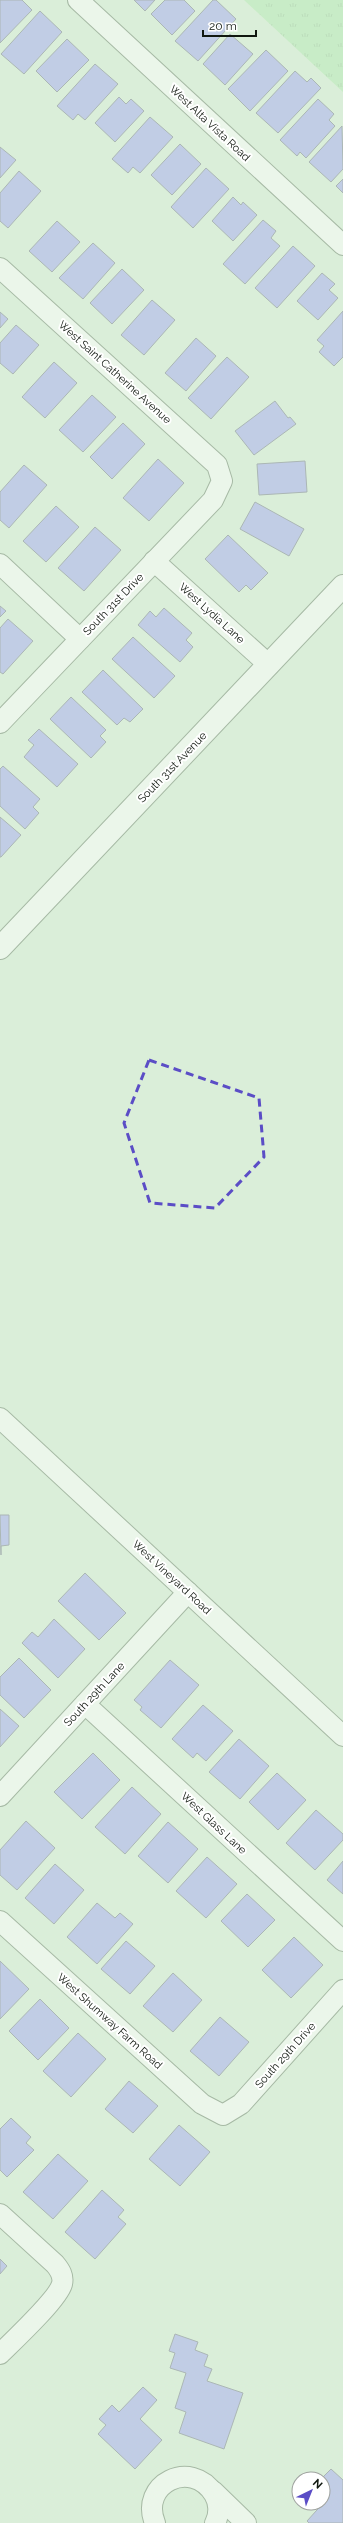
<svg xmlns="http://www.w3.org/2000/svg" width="343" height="2523" font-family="Raleway,sans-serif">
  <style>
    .grass { fill: url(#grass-tufts) }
    .building { fill: #a3a4f4; stroke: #717389 }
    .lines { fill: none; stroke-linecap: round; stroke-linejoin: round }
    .minor-casing { stroke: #677966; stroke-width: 22 }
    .tertiary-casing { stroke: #677966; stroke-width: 24 }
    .minor { stroke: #fff; stroke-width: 20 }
    .tertiary { stroke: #fff; stroke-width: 22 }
    .marked { fill: none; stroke: #5b4dc6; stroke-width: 3; stroke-dasharray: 8 5; stroke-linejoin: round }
    .labels { text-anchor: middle; stroke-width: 4; stroke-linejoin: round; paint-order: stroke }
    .street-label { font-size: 11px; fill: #10170f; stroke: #fff }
  </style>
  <defs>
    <pattern id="grass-tufts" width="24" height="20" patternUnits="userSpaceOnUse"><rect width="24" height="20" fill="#b2e9b1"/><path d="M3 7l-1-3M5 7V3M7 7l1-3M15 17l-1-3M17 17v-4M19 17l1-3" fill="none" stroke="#98c797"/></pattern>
  </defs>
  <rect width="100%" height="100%" fill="#daeed9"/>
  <path class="grass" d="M244 0H343V92Z"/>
  <g class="building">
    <path d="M0 0H22L32 10 0 43Z"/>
    <path d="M134 0H155L145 11Z"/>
    <path d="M165 0H184L195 11 172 35 151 14Z"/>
    <path d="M213 0H216L236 19 198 61 175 41Z"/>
    <path d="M40 11 62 32 24 74 1 54Z"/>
    <path d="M230 34 253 54 225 85 203 64Z"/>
    <path d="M67 39 89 60 57 92 36 71Z"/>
    <path d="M266 50 288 71 250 111 228 89Z"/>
    <path d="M95 64 118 84 85 120 78 114 73 120 57 106Z"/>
    <path d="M295 71 307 82 311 78 321 88 278 133 256 113Z"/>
    <path d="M119 97 126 104 131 99 144 111 115 142 95 123Z"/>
    <path d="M318 99 334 114 329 120 335 126 306 158 300 152 297 156 280 140Z"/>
    <path d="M150 117 173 137 140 173 133 167 128 173 112 159Z"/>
    <path d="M342 126 343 169 331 182 309 162Z"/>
    <path d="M180 144 201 164 172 195 151 175Z"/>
    <path d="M0 147 16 160 0 178Z"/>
    <path d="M206 168 229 189 193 228 171 207Z"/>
    <path d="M19 171 41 191 8 228 0 221V193Z"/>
    <path d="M343 179V193L336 186Z"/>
    <path d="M233 197 241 205 243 202 257 215 233 241 212 221Z"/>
    <path d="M263 220 276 231 271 238 280 246 245 284 223 264Z"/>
    <path d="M57 221 80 242 52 272 29 251Z"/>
    <path d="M93 243 115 263 83 299 59 278Z"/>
    <path d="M293 246 315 266 277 308 255 288Z"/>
    <path d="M122 269 144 290 112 324 90 303Z"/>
    <path d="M322 273 335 284 329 290 338 298 318 320 297 301Z"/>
    <path d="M152 300 175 320 144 355 121 335Z"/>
    <path d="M343 311V357L334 366 319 352 324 346 317 340Z"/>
    <path d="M0 312 8 319 0 328Z"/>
    <path d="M16 325 39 345 13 374 0 363V343Z"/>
    <path d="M196 338 216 356 186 391 165 373Z"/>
    <path d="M227 357 249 377 211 419 188 398Z"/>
    <path d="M54 362 77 383 45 418 22 397Z"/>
    <path d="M92 395 116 417 83 452 59 430Z"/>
    <path d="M275 401 288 418 290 417 296 424 254 455 235 431Z"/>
    <path d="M123 423 145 444 112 479 90 457Z"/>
    <path d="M158 459 184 483 149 521 123 498Z"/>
    <path d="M305 461 307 492 259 495 257 464Z"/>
    <path d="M24 465 47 485 9 528 0 520V492Z"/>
    <path d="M255 502 304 529 289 556 240 529Z"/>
    <path d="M56 506 79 527 46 562 23 541Z"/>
    <path d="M95 527 121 550 84 591 58 568Z"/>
    <path d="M228 535 268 573 251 590 246 585 239 592 205 559Z"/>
    <path d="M0 606 6 611 0 617Z"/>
    <path d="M164 608 192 633 186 640 193 647 180 662 138 625 150 611 156 617Z"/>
    <path d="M8 619 33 641 3 674 0 672V628Z"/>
    <path d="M133 637 175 676 154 698 112 659Z"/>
    <path d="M103 670 143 709 130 722 124 718 117 725 82 692Z"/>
    <path d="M71 697 106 730 100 736 106 742 91 758 50 719Z"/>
    <path d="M39 729 78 764 57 787 24 757 34 745 28 740Z"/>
    <path d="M3 766 40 799 33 807 39 813 25 829 0 806V769Z"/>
    <path d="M0 817 21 835 1 857H0Z"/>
    <path d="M0 1515H9V1545L1 1546V1555Z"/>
    <path d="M85 1573 126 1613 99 1640 58 1601Z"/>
    <path d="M54 1619 85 1649 58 1678 22 1643 32 1632 38 1637Z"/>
    <path d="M19 1658 51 1690 24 1718 0 1695V1677Z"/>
    <path d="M170 1660 199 1685 161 1728 140 1710 142 1707 134 1700Z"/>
    <path d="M203 1705 233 1731 206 1761 197 1753 193 1758 172 1739Z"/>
    <path d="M0 1709 19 1726 0 1747Z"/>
    <path d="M239 1739 269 1766 240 1799 209 1772Z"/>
    <path d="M93 1753 120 1780 82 1819 54 1792Z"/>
    <path d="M277 1773 306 1800 278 1830 249 1802Z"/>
    <path d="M132 1787 161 1814 125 1854 95 1827Z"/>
    <path d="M316 1810 343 1834V1840L315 1870 286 1843Z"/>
    <path d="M26 1821 55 1848 17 1890 0 1875V1850Z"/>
    <path d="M168 1822 198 1849 168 1883 138 1856Z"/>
    <path d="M207 1857 237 1884 206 1918 176 1891Z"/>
    <path d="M343 1861V1894L327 1880Z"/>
    <path d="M55 1864 84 1890 54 1924 25 1898Z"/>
    <path d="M247 1894 275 1920 248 1947 221 1921Z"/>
    <path d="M97 1903 115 1918 120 1913 133 1924 97 1964 67 1937Z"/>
    <path d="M294 1937 323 1965 291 1998 262 1970Z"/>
    <path d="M126 1941 155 1966 130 1994 101 1969Z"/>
    <path d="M0 1961 29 1989 0 2019Z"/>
    <path d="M173 1973 202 2000 173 2032 143 2006Z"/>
    <path d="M40 1999 69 2028 38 2060 9 2031Z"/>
    <path d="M220 2017 249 2042 219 2076 190 2051Z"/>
    <path d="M78 2033 106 2059 71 2097 43 2071Z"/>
    <path d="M129 2081 158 2106 133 2133 105 2109Z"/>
    <path d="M11 2118 31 2137 26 2143 34 2150 7 2177 0 2170V2129Z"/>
    <path d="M179 2125 210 2152 180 2186 149 2159Z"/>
    <path d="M58 2154 88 2181 53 2219 23 2192Z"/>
    <path d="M102 2190 124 2210 118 2217 126 2224 95 2259 65 2232Z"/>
    <path d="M0 2259 7 2266 0 2274Z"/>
    <path d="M175 2334 198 2342 195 2350 208 2355 204 2366 212 2369 207 2381 243 2393 224 2449 179 2433 186 2412 175 2408 186 2373 170 2368 175 2353 169 2351Z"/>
    <path d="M143 2387 157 2400 140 2419 162 2440 135 2469 98 2434 106 2425 99 2419 112 2405 119 2412Z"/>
    <path d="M331 2469 343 2480V2523H309L307 2521 326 2500 323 2497 321 2479Z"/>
  </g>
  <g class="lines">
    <defs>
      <g id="minor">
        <path d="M78 0 343 245"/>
        <path d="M0 268 217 465 222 481 213 500 0 723"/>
        <path d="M154 561 269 665"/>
        <path d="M0 564 80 639"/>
        <path d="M0 1418 343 1736"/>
        <path d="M85 1704 343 1941"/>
        <path d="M0 1796 188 1592"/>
        <path d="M0 1921 202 2104 223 2115 241 2104 343 1990"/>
        <path d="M0 2214 55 2264C60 2270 64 2276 62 2284 58 2299 13 2341 0 2354"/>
        <path d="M213 2491 246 2523"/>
        <path d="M155 2523C139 2484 191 2458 214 2494 219 2502 220 2514 215 2523"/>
      </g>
      <path id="tertiary" d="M0 948 343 586"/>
    </defs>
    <use href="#minor" class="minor-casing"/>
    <use href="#tertiary" class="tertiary-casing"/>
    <use href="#minor" class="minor"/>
    <use href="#tertiary" class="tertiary"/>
  </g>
  <path d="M0 0H343V2523H0ZM149 1060 259 1098 264 1157 215 1208 150 1203 124 1123Z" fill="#daeed9" fill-opacity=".55" fill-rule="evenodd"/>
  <path class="marked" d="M149 1060 259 1098 264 1157 215 1208 150 1203 124 1123Z"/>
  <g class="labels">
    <g class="street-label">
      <text transform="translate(210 123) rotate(43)" y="4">West Alta Vista Road</text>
      <text transform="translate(115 372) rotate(42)" y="4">West Saint Catherine Avenue</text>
      <text transform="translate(113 604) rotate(-46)" y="4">South 31st Drive</text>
      <text transform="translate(212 613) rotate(42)" y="4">West Lydia Lane</text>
      <text transform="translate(172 767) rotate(-46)" y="4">South 31st Avenue</text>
      <text transform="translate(172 1577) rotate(43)" y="4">West Vineyard Road</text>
      <text transform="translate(94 1694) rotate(-47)" y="4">South 29th Lane</text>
      <text transform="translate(214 1823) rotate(43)" y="4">West Glass Lane</text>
      <text transform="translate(110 2021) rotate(42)" y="4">West Shumway Farm Road</text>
      <text transform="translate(285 2055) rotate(-48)" y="4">South 29th Drive</text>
    </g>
  </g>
  <g transform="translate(311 2491) rotate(43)"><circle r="19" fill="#ffffff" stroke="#9fa29f"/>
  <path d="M0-3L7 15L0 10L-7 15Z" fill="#5b4dc6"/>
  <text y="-6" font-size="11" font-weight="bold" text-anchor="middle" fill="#10170f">N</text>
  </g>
  <path d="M203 30v6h53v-6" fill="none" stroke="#10170f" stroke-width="2"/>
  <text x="209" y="30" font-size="12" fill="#10170f" stroke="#ffffff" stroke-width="3" paint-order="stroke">20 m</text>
</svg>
